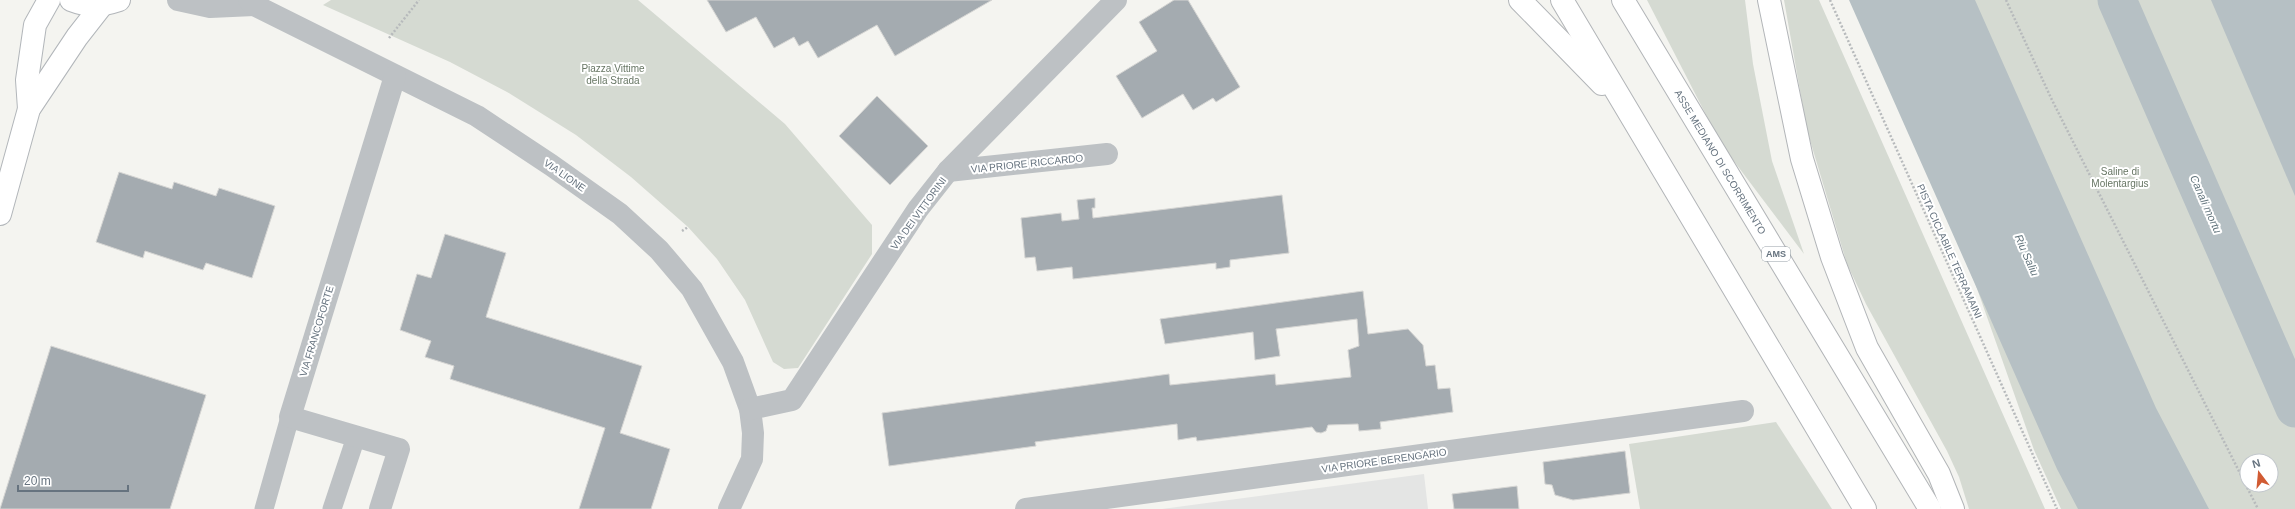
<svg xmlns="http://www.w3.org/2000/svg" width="2295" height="509" font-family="Arial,sans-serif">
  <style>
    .built { fill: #e4e5e4 }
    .green { fill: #d5dad2; fill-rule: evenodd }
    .water { fill: #b6c0c4 }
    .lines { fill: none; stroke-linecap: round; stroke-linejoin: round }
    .canal { stroke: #b6c0c4; stroke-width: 39 }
    .building { fill: #a4abb0; stroke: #d5d5d3 }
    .secondary-casing { stroke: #b2b6ba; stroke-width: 24 }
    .highway-casing { stroke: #b2b5b8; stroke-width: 24 }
    .path { stroke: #b7babc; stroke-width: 2.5; stroke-dasharray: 2 2; stroke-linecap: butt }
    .lane { stroke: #bdc1c4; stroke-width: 19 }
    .street { stroke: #bdc1c4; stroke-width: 22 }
    .secondary { stroke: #fff; stroke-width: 22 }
    .highway { stroke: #fff; stroke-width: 22 }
    .labels { text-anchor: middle; stroke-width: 4; stroke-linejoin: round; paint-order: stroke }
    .shield { fill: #fff; stroke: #949da5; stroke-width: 1 }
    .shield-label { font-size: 9px; font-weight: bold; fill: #66737f }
    .park-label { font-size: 10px; fill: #677664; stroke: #fff }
    .street-label { font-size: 10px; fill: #66737f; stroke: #fff }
    .water-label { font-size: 11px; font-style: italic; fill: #62747c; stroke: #fff }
  </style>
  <rect width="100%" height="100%" fill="#f4f4f0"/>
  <path class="built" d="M1424 474 1428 509H1162Z"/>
  <g class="green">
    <path d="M331 0H638L785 124 872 225V254L798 368 784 369 773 362 745 300 717 259 688 227 631 177 576 135 507 92 450 62 323 5Z"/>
    <path d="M1647 0H1745L1753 64 1772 161 1804 254 1721 144Z"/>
    <path d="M1784 0H1819L2045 509H1969L1959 477 1947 451 1866 304 1847 264 1807 130Z"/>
    <path d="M1853 0H2295V509H2061L2034 450 1975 283ZM2247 461H2271V485H2247Z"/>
    <path d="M1776 422 1832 509H1640L1629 444Z"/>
  </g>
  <g class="water">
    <path d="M1849 0H1975L2156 408 2209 509H2078L2057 469Z"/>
    <path d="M2211 0H2295V196Z"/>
  </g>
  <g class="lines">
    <path class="canal" d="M2117 0 2295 408"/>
  </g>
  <g class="building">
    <path d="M707 0H992L895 56 877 25 818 58 808 41 799 46 794 37 774 48 756 17 726 32Z"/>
    <path d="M1174 0H1188L1240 87 1216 102 1213 98 1193 110 1183 94 1142 118 1116 76 1157 51 1139 22Z"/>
    <path d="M877 96 928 146 890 185 839 136Z"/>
    <path d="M119 172 172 189 174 182 216 196 219 188 275 206 252 278 206 263 203 270 145 251 143 258 96 242Z"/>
    <path d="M1282 195 1289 253 1230 260V267L1216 269V263L1073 279 1072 267 1037 271 1035 257 1025 258 1021 218 1061 213 1062 221 1079 219 1077 200 1095 198V208H1092L1093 218Z"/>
    <path d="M445 234 506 253 486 317 642 366 620 433 670 449 651 509H579L605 428 450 379 454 366 425 357 431 341 400 330 417 274 431 278Z"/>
    <path d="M1363 291 1368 334 1408 329 1423 345 1426 366 1435 365 1438 389 1450 388 1453 412 1380 422 1381 429 1359 431 1358 424 1328 425 1326 431 1321 433 1316 432 1312 427 1197 441 1196 437 1178 440 1177 424 1035 442 1036 446 889 466 882 413 1169 374 1170 385 1275 374 1276 385 1351 377 1348 350 1359 346 1357 319 1276 329 1280 356 1255 360 1253 332 1165 344 1160 319Z"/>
    <path d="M51 346 206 395 170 509H0Z"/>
    <path d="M1625 451 1630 493 1573 500 1555 495 1552 485 1545 484 1543 462Z"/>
    <path d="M1517 486 1519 509H1454L1452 494Z"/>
  </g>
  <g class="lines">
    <defs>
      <g id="secondary">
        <path d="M71 0C89 7 101 6 119 0"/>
        <path d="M29 109 27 80 35 25 49 0"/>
        <path d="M0 214 29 109 77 37 102 5"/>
      </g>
      <g id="highway">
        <path d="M1520 0 1602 84"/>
        <path d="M1562 0 1865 509"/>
        <path id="s1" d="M1623 0 1930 509"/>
        <path d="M1769 0 1802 159 1832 257 1867 348 1939 474 1953 509"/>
      </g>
    </defs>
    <use href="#secondary" class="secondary-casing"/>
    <use href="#highway" class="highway-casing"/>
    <g class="path">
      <path d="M1830 0 2057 509"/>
      <path d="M2006 0 2051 98 2258 509"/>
      <path d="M389 38 419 0"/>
      <path d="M682 231 688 227"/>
    </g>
    <g class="lane">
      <path d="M264 509 290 417"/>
      <path d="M332 509 356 437"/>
    </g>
    <g class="street">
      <path d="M178 0 210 7 254 5"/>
      <path d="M249 0 254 5 477 116 551 165 620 214 659 250 692 289 733 362 750 409 753 433 752 459 729 509"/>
      <path d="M948 171 1107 154"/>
      <path d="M750 409 792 400 918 209 948 171 1116 0"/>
      <path d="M380 509 399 449 290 417 395 76"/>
      <path d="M1026 509 1743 411"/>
    </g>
    <use href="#secondary" class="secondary"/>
    <use href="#highway" class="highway"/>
  </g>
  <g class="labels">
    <rect class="shield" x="1762" y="247" width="28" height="14" rx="3"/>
    <g class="shield-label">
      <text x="1776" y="257">AMS</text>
    </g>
    <g class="park-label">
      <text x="613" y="72">Piazza Vittime<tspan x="613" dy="12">della Strada</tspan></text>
      <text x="2120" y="175">Saline di<tspan x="2120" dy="12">Molentargius</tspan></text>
    </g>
    <g class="street-label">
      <text dy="4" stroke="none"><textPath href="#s1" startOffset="189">ASSE MEDIANO DI SCORRIMENTO</textPath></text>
      <text transform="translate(1027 163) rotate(-6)" y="4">VIA PRIORE RICCARDO</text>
      <text transform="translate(565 175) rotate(35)" y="4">VIA LIONE</text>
      <text transform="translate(918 213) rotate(-54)" y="4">VIA DEI VITTORINI</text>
      <text transform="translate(1950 251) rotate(66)" y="4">PISTA CICLABILE TERRAMAINI</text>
      <text transform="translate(316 331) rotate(-73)" y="4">VIA FRANCOFORTE</text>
      <text transform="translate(1384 460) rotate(-8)" y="4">VIA PRIORE BERENGARIO</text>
    </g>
    <g class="water-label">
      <text transform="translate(2206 204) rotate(66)" y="4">Canali mortu</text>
      <text transform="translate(2027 255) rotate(66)" y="4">Riu Saliu</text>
    </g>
  </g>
  <g transform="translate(2259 473) rotate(344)"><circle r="19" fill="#ffffff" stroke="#c2c7cc"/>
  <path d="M0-3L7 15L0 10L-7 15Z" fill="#d15b33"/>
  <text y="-6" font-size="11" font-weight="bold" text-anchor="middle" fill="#66737f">N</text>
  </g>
  <path d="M18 485v6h110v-6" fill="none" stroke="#66737f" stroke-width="2"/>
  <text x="24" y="485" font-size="12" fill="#66737f" stroke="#ffffff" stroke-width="3" paint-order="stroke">20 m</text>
</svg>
